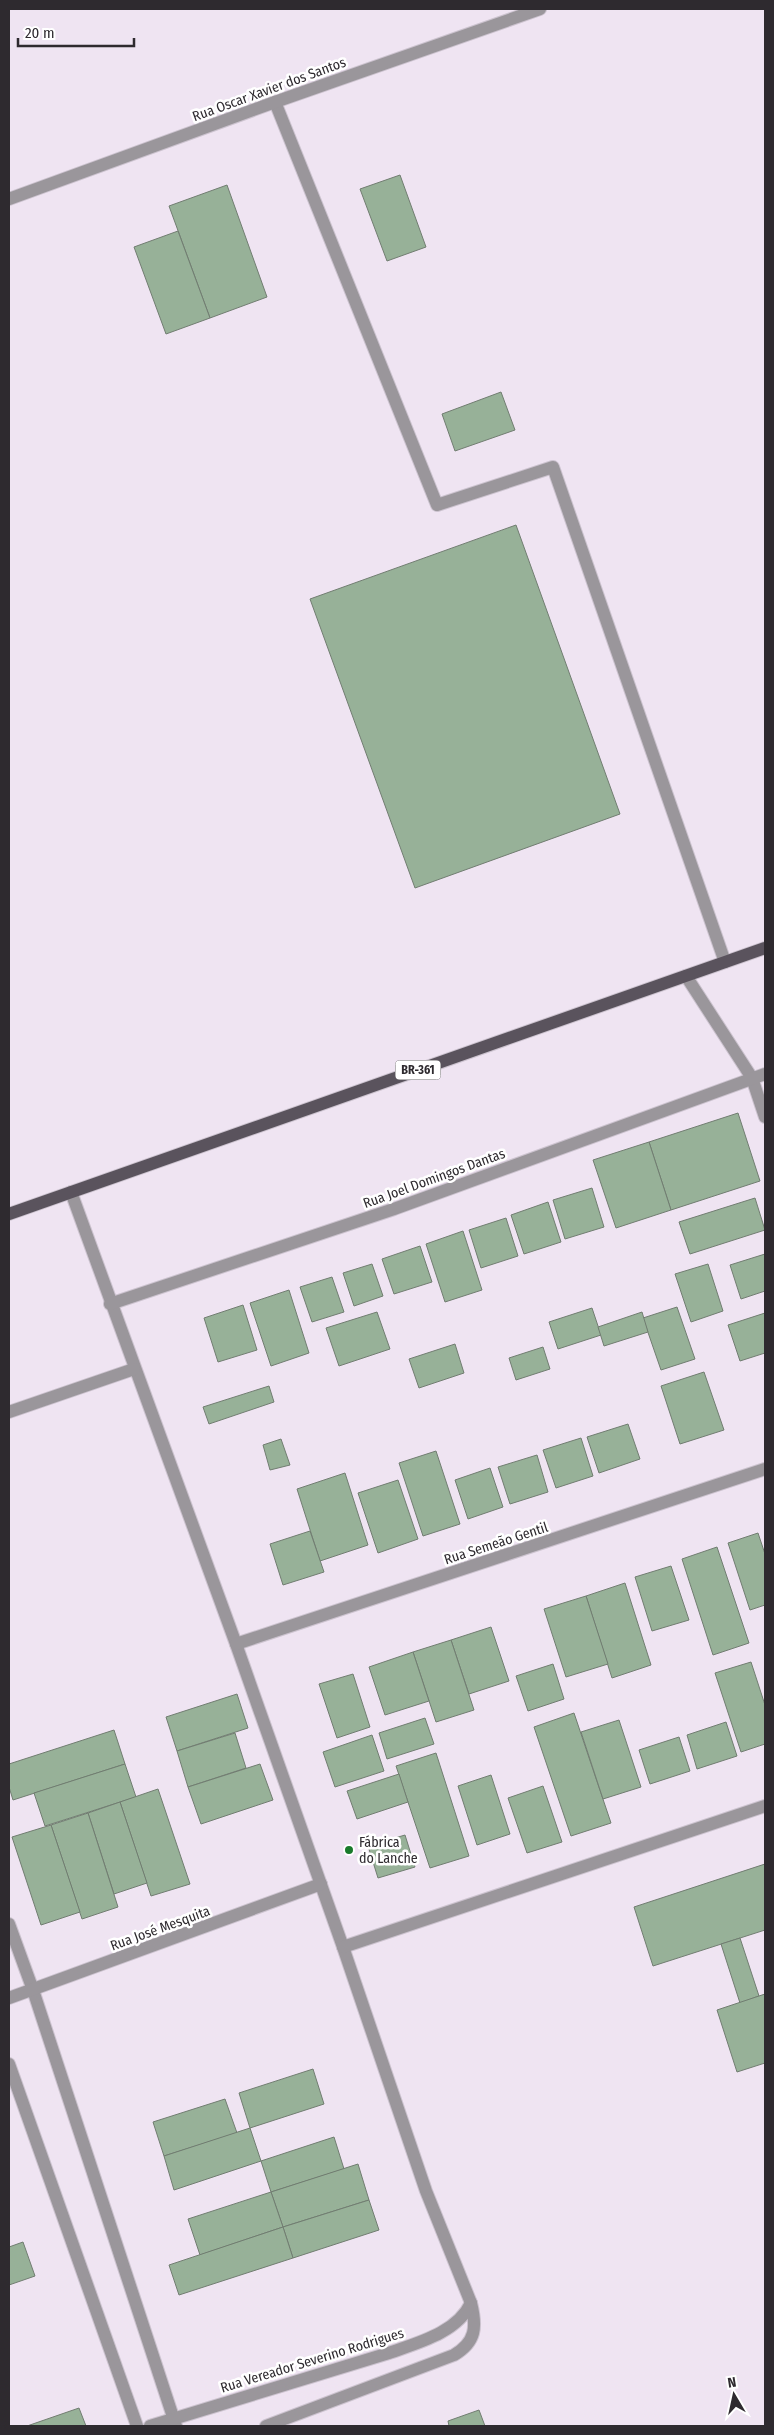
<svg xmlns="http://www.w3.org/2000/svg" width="774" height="2435" font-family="'Fira Sans Condensed',sans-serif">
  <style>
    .building { fill: #97b198; stroke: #717d71 }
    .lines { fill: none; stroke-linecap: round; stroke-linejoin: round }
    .minor-casing { stroke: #ccc3cf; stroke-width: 14 }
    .primary-casing { stroke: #ccc3cf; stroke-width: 14 }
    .minor { stroke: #9a969b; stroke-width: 12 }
    .primary { stroke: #5a535d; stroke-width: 12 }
    .poi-dot { fill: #197a2b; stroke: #fff; stroke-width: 2 }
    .labels { text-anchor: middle; stroke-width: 5; stroke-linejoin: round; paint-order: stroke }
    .shield { fill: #fff; stroke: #6d6a6d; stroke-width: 1 }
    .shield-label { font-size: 12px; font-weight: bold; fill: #2e2a2f }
    .street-label { font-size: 14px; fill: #2e2a2f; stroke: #fff }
    .poi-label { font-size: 14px; fill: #2e2a2f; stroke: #fff; text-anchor: start }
  </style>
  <rect width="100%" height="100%" fill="#efe4f2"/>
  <g class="building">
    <path d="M400 175 426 247 387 261 360 189Z"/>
    <path d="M227 185 267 297 210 318 169 206Z"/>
    <path d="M178 231 210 318 166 334 134 247Z"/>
    <path d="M501 392 515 430 455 451 442 414Z"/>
    <path d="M516 525 620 814 415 888 310 599Z"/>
    <path d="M738 1113 760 1181 671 1210 649 1142Z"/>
    <path d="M649 1142 671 1210 616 1228 593 1160Z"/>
    <path d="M592 1188 604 1227 565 1239 553 1200Z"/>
    <path d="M755 1198 765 1230 690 1254 679 1222Z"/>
    <path d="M548 1202 561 1242 524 1254 511 1215Z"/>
    <path d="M506 1218 518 1256 481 1268 469 1230Z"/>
    <path d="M463 1231 482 1290 445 1302 426 1244Z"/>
    <path d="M420 1246 432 1282 394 1294 382 1259Z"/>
    <path d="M765 1254V1291L741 1299 730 1265Z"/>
    <path d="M372 1264 383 1296 354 1306 343 1273Z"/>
    <path d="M708 1264 723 1311 691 1322 675 1274Z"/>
    <path d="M332 1277 344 1312 312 1322 300 1287Z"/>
    <path d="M289 1290 309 1353 271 1366 250 1303Z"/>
    <path d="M243 1305 257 1350 218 1362 204 1318Z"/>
    <path d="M677 1307 695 1359 661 1370 643 1318Z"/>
    <path d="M592 1308 601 1335 558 1349 549 1322Z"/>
    <path d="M377 1312 390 1349 339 1366 326 1328Z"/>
    <path d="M642 1312 648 1332 604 1346 598 1327Z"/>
    <path d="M765 1313V1353L740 1361 728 1325Z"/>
    <path d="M455 1344 464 1373 419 1388 409 1359Z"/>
    <path d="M543 1347 550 1369 516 1380 509 1358Z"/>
    <path d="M704 1372 724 1430 680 1444 661 1386Z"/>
    <path d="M269 1386 274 1402 209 1424 203 1407Z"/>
    <path d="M628 1424 640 1459 599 1473 587 1437Z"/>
    <path d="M581 1438 593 1476 556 1488 543 1450Z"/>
    <path d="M281 1439 290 1465 270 1470 263 1445Z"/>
    <path d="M436 1451 460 1524 423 1536 399 1463Z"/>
    <path d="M537 1455 548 1492 510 1504 498 1467Z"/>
    <path d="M490 1468 503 1507 468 1519 455 1480Z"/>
    <path d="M345 1473 368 1545 320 1561 297 1489Z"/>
    <path d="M398 1480 418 1539 378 1553 358 1493Z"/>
    <path d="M310 1531 324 1572 283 1585 270 1544Z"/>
    <path d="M758 1533 765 1554V1605L750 1610 728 1543Z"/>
    <path d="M717 1547 749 1643 713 1655 682 1559Z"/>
    <path d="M671 1566 689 1620 652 1631 635 1577Z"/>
    <path d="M625 1583 651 1665 612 1678 586 1596Z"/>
    <path d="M586 1596 608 1664 566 1677 544 1609Z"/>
    <path d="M491 1627 509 1681 469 1694 451 1640Z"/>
    <path d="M451 1640 474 1710 436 1722 413 1652Z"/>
    <path d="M413 1652 429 1701 385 1715 369 1667Z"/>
    <path d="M751 1662 765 1705V1744L741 1752 715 1673Z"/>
    <path d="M553 1664 564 1699 528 1711 516 1676Z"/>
    <path d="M353 1674 370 1727 337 1738 319 1684Z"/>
    <path d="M237 1694 248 1728 177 1751 166 1717Z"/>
    <path d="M574 1713 611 1823 571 1836 534 1727Z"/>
    <path d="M425 1718 434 1744 387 1759 379 1733Z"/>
    <path d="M619 1720 641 1787 603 1799 581 1732Z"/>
    <path d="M726 1722 737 1756 697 1769 687 1735Z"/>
    <path d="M114 1730 125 1764 13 1800 9 1787V1764Z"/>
    <path d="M235 1733 246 1768 188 1787 177 1751Z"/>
    <path d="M372 1735 384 1771 335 1787 323 1752Z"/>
    <path d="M679 1737 690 1771 650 1784 639 1750Z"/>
    <path d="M436 1753 469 1856 430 1868 396 1766Z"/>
    <path d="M125 1764 136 1797 45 1826 34 1793Z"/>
    <path d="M260 1764 273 1800 201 1824 188 1787Z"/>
    <path d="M399 1774 408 1802 357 1819 347 1791Z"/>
    <path d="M491 1775 510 1834 477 1845 458 1786Z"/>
    <path d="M543 1786 562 1842 527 1853 508 1798Z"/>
    <path d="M158 1789 190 1884 151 1896 120 1802Z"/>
    <path d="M120 1802 147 1883 114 1894 88 1813Z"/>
    <path d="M88 1813 118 1907 82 1919 51 1825Z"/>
    <path d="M51 1825 80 1912 41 1925 12 1837Z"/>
    <path d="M405 1835 415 1867 378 1878 368 1846Z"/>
    <path d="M765 1864V1930L653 1966 634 1907Z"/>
    <path d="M740 1938 759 1996 740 2003 721 1944Z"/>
    <path d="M765 1994V2063L737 2072 717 2010Z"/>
    <path d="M313 2069 324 2104 250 2128 239 2093Z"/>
    <path d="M225 2099 237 2133 164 2156 153 2122Z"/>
    <path d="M250 2128 261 2161 174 2190 164 2156Z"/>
    <path d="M334 2137 344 2169 271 2192 261 2161Z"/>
    <path d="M358 2164 369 2200 283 2227 271 2192Z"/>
    <path d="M271 2192 283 2227 200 2255 188 2219Z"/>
    <path d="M369 2200 379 2230 293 2258 283 2227Z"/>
    <path d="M283 2227 293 2258 179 2295 169 2265Z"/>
    <path d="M23 2242 35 2276 9 2285V2247Z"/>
    <path d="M79 2408 86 2426H27Z"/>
    <path d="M479 2410 485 2426H449L448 2421Z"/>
  </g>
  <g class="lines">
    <defs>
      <g id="minor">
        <path d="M275 102 437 505 553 467 725 962"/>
        <path d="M9 199 275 102 540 9"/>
        <path d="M686 976 752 1078 765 1117"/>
        <path d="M71 1192 236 1644 343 1947 426 2191 471 2303C477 2327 476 2342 454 2355L266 2426"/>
        <path d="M110 1304 394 1209 765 1074"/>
        <path d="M9 1412 134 1369"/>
        <path d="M236 1644 765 1469"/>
        <path d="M9 1924 33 1990 176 2426"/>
        <path d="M343 1947 765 1806"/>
        <path d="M9 1998 321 1884"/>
        <path d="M9 2064 137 2426"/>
        <path d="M150 2426 389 2353C417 2343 457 2333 471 2303"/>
      </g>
      <path id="primary" d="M9 1214 765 948"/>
    </defs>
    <use href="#minor" class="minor-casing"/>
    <use href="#primary" class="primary-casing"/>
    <use href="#minor" class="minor"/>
    <use href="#primary" class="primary"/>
  </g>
  <circle class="poi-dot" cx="349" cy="1850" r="5"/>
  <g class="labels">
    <rect class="shield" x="395.5" y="1060.5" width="45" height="19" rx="4"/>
    <g class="shield-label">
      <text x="418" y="1074">BR-361</text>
    </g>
    <g class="street-label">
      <text transform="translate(269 89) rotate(-20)" y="5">Rua Oscar Xavier dos Santos</text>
      <text transform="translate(434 1178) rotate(-20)" y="5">Rua Joel Domingos Dantas</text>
      <text transform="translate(496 1543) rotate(-18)" y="5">Rua Semeão Gentil</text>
      <text transform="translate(160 1928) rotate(-20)" y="5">Rua José Mesquita</text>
      <text transform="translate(312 2360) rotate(-17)" y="5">Rua Vereador Severino Rodrigues</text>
    </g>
    <g class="poi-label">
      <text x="359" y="1847">Fábrica<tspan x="359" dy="16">do Lanche</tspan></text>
    </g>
  </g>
  <rect width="774" height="2435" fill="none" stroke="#2e2a2f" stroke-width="20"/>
  <g transform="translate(734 2395) rotate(351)" stroke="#ffffff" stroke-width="4" paint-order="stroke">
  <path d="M0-4L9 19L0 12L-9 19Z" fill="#2e2a2f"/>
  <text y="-8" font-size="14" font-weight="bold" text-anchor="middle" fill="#2e2a2f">N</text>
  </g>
  <path d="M18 38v8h116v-8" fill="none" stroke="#2e2a2f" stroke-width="2.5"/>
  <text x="25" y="38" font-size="15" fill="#2e2a2f" stroke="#ffffff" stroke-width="4" paint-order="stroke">20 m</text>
</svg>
